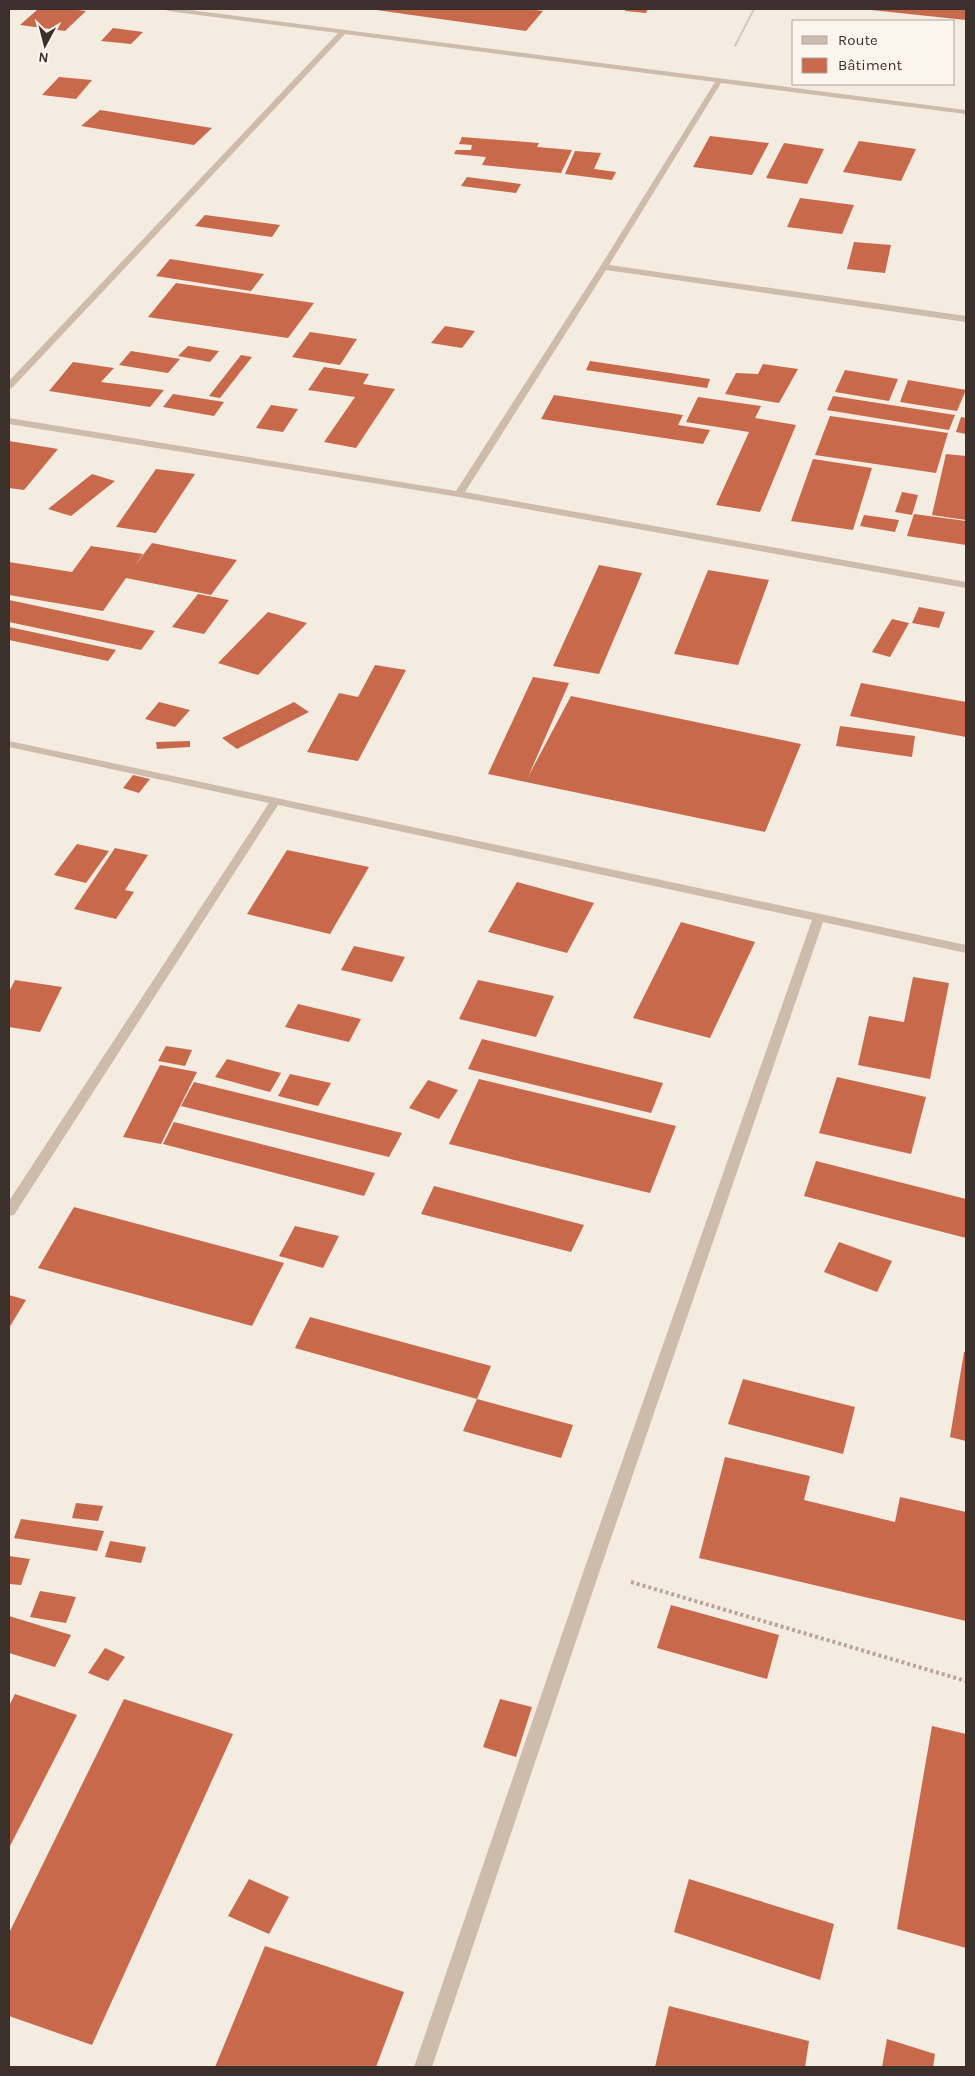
<svg xmlns="http://www.w3.org/2000/svg" width="975" height="2076" font-family="Karla,sans-serif">
  <style>
    .building { fill: #c8694b }
    .lines { fill: none; stroke-linecap: round; stroke-linejoin: round }
    .path-far1 { stroke: #b9a596; stroke-width: 2; stroke-dasharray: 1 1; stroke-linecap: butt }
    .path { stroke: #b9a596; stroke-width: 4; stroke-dasharray: 3 3; stroke-linecap: butt }
    .minor { fill: #cdbbac; fill-rule: evenodd }
  </style>
  <rect width="100%" height="100%" fill="#f4ebe1"/>
  <g class="building">
    <path d="M38 9H70L86 11 65 31 20 25Z"/>
    <path d="M369 9H527L543 11 526 31Z"/>
    <path d="M626 9H648L646 13 625 11Z"/>
    <path d="M871 9H966V20L871 10Z"/>
    <path d="M113 28 143 32 131 44 101 41Z"/>
    <path d="M59 77 92 80 76 99 42 95Z"/>
    <path d="M100 110 212 128 194 145 81 126Z"/>
    <path d="M710 136 769 143 752 175 693 167Z"/>
    <path d="M462 137 539 143 537 147 572 150 561 173 482 165 486 157 454 154 456 150H471L472 145 459 144Z"/>
    <path d="M859 141 916 149 901 181 843 172Z"/>
    <path d="M784 143 824 149 807 184 766 178Z"/>
    <path d="M575 151 601 153 594 169 616 172 612 180 565 174Z"/>
    <path d="M467 177 521 184 516 193 461 186Z"/>
    <path d="M800 198 854 205 842 234 787 227Z"/>
    <path d="M205 215 280 225 272 237 195 226Z"/>
    <path d="M854 242 891 245 885 273 847 269Z"/>
    <path d="M170 259 264 274 251 291 156 276Z"/>
    <path d="M176 283 314 303 288 338 148 317Z"/>
    <path d="M445 326 475 331 462 348 431 343Z"/>
    <path d="M310 332 357 339 340 365 292 357Z"/>
    <path d="M188 346 219 351 210 362 178 356Z"/>
    <path d="M131 351 180 359 168 373 119 365Z"/>
    <path d="M241 355 252 357 220 398 209 396Z"/>
    <path d="M590 361 710 379 707 388 586 370Z"/>
    <path d="M73 362 114 368 101 382 164 390 150 407 49 391Z"/>
    <path d="M763 364 798 369 779 403 725 394 736 373 758 374Z"/>
    <path d="M324 367 369 374 363 384 395 389 356 448 324 442 355 397 308 390Z"/>
    <path d="M845 370 898 379 889 401 835 392Z"/>
    <path d="M908 380 966 390 957 411 900 402Z"/>
    <path d="M173 394 224 402 214 416 163 407Z"/>
    <path d="M554 395 683 415 678 425 710 430 703 444 541 419Z"/>
    <path d="M833 396 955 415 949 430 827 410Z"/>
    <path d="M698 397 761 406 755 418 796 425 760 512 716 505 749 432 686 422Z"/>
    <path d="M271 405 298 409 283 432 256 428Z"/>
    <path d="M830 416 948 433 936 473 815 455Z"/>
    <path d="M961 417 966 418V434L956 432Z"/>
    <path d="M9 441 58 449 24 490 9 488Z"/>
    <path d="M946 454 966 456V520L932 515Z"/>
    <path d="M813 459 872 468 853 530 791 521Z"/>
    <path d="M156 469 195 474 156 533 116 527Z"/>
    <path d="M92 474 115 481 71 516 48 509Z"/>
    <path d="M902 492 918 495 912 515 895 512Z"/>
    <path d="M914 514 966 521V545L907 536Z"/>
    <path d="M864 515 899 520 895 532 860 526Z"/>
    <path d="M152 543 237 560 211 595 126 578 103 611 9 595V562L72 572 91 546 143 554 134 567Z"/>
    <path d="M599 565 642 573 599 674 553 666Z"/>
    <path d="M708 570 769 580 738 665 674 654Z"/>
    <path d="M198 594 229 600 204 634 172 627Z"/>
    <path d="M9 600 155 631 141 650 9 622Z"/>
    <path d="M919 607 945 612 939 628 912 623Z"/>
    <path d="M268 612 307 623 258 675 218 663Z"/>
    <path d="M892 619 909 623 890 657 872 652Z"/>
    <path d="M9 627 116 650 108 661 9 640Z"/>
    <path d="M375 665 406 670 358 761 307 752 339 693 358 697Z"/>
    <path d="M533 677 569 683 528 777 571 696 801 744 765 832 488 774Z"/>
    <path d="M861 683 966 702V737L850 716Z"/>
    <path d="M159 702 190 710 175 727 145 719Z"/>
    <path d="M294 702 309 712 237 749 222 738Z"/>
    <path d="M840 726 915 736 912 757 836 746Z"/>
    <path d="M190 741V747L157 749 156 742Z"/>
    <path d="M133 775 150 779 139 793 123 788Z"/>
    <path d="M77 844 109 851 86 883 54 875Z"/>
    <path d="M115 848 148 855 125 890 134 892 116 919 74 909Z"/>
    <path d="M287 850 369 867 330 934 247 914Z"/>
    <path d="M517 882 594 903 567 953 488 932Z"/>
    <path d="M681 922 755 942 710 1038 633 1018Z"/>
    <path d="M354 946 405 957 392 982 341 970Z"/>
    <path d="M913 977 949 983 930 1079 858 1065 869 1016 904 1022Z"/>
    <path d="M15 980 62 987 40 1032 9 1027V992Z"/>
    <path d="M478 980 554 996 536 1037 459 1019Z"/>
    <path d="M298 1004 361 1019 349 1042 285 1027Z"/>
    <path d="M482 1039 663 1083 651 1113 468 1069Z"/>
    <path d="M166 1046 192 1050 185 1066 158 1061Z"/>
    <path d="M227 1059 281 1073 270 1092 215 1077Z"/>
    <path d="M160 1065 197 1072 161 1144 123 1137Z"/>
    <path d="M290 1074 331 1083 318 1106 278 1096Z"/>
    <path d="M837 1077 926 1097 911 1154 819 1133Z"/>
    <path d="M479 1079 676 1126 650 1193 449 1144Z"/>
    <path d="M428 1080 458 1090 439 1119 409 1108Z"/>
    <path d="M194 1082 402 1133 389 1157 181 1106Z"/>
    <path d="M174 1122 375 1173 364 1196 163 1144Z"/>
    <path d="M816 1161 966 1199V1238L804 1196Z"/>
    <path d="M434 1186 584 1225 571 1252 421 1214Z"/>
    <path d="M74 1207 284 1263 252 1326 38 1268Z"/>
    <path d="M295 1226 339 1236 323 1268 279 1256Z"/>
    <path d="M839 1242 892 1261 877 1292 824 1272Z"/>
    <path d="M9 1295 26 1300 9 1328Z"/>
    <path d="M310 1317 491 1366 477 1399 295 1348Z"/>
    <path d="M964 1352H966V1441L950 1437Z"/>
    <path d="M743 1379 855 1407 843 1454 728 1424Z"/>
    <path d="M477 1399 573 1425 561 1458 463 1431Z"/>
    <path d="M725 1457 810 1476 804 1500 895 1522 900 1497 966 1512V1621L699 1558Z"/>
    <path d="M76 1503 103 1506 98 1521 72 1518Z"/>
    <path d="M21 1519 104 1531 97 1551 14 1538Z"/>
    <path d="M110 1541 146 1547 141 1563 105 1557Z"/>
    <path d="M9 1556 30 1559 21 1585 9 1584Z"/>
    <path d="M40 1591 76 1597 66 1623 30 1617Z"/>
    <path d="M671 1605 779 1635 767 1679 657 1648Z"/>
    <path d="M9 1616 71 1635 55 1667 9 1653Z"/>
    <path d="M105 1648 125 1657 108 1681 88 1673Z"/>
    <path d="M15 1694 77 1715 9 1848V1706Z"/>
    <path d="M124 1699 233 1734 92 2045 9 2016V1933Z"/>
    <path d="M500 1699 532 1707 516 1757 483 1747Z"/>
    <path d="M932 1726 966 1734V1948L897 1929Z"/>
    <path d="M249 1879 289 1897 269 1934 228 1916Z"/>
    <path d="M689 1879 834 1924 820 1980 674 1932Z"/>
    <path d="M265 1946 404 1992 376 2067H215Z"/>
    <path d="M669 2006 809 2041 805 2067H655Z"/>
    <path d="M887 2039 935 2054 933 2067H882Z"/>
  </g>
  <g class="lines">
    <path class="path-far1" d="M735 46 754 9"/>
    <path class="path" d="M631 1582 966 1681"/>
    <g class="minor">
      <path d="M165 9H182L966 110V114L721 83 609 265 966 316V322L606 270 465 492 966 582V588L459 497 9 424V418L456 491 600 267 715 82 345 34 12 388 9 389V381L338 33 168 11Z"/>
      <path d="M9 741 966 945V953L823 922 600 1570 432 2067H414L584 1570 812 920 278 805 14 1215 9 1216V1201L269 803 9 747Z"/>
    </g>
  </g>
  <rect width="975" height="2076" fill="none" stroke="#3b302b" stroke-width="20"/>
  <rect x="792" y="20" width="162" height="65" fill="#fbf5ee" stroke="#aea6a0"/>
  <rect x="802" y="36" width="25" height="8" fill="#cdbbac" stroke="#aea6a0"/>
  <text x="838" y="45" font-size="15" fill="#3b302b">Route</text>
  <rect x="802" y="58" width="25" height="15" fill="#c8694b" stroke="#aea6a0"/>
  <text x="838" y="70" font-size="15" fill="#3b302b">Bâtiment</text>
  <g transform="translate(45 45) rotate(187)" stroke="#fbf5ee" stroke-width="4" paint-order="stroke">
  <path d="M0-4L9 19L0 12L-9 19Z" fill="#3b302b"/>
  <text y="-8" font-size="14" font-weight="bold" text-anchor="middle" fill="#3b302b">N</text>
  </g>
</svg>
